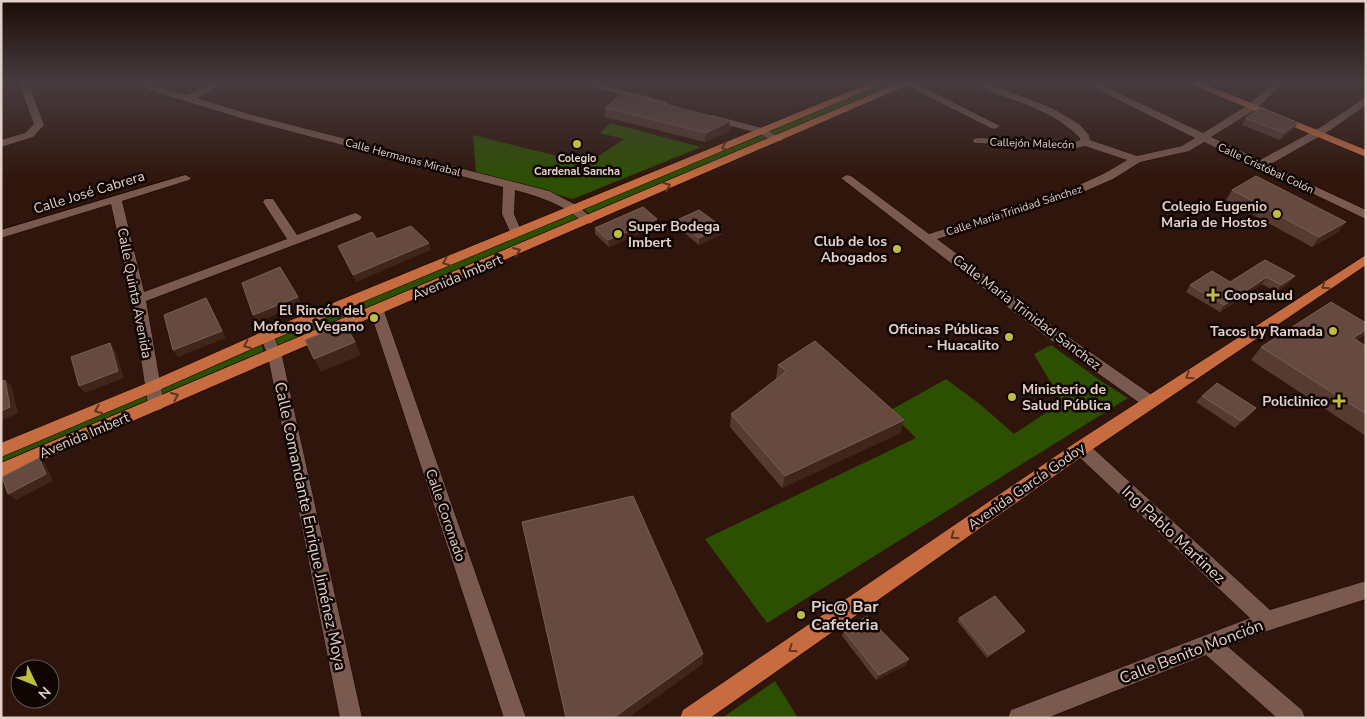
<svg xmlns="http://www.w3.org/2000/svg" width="1367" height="719" font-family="'Nunito Sans',sans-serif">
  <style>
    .green { fill: #2c4f02 }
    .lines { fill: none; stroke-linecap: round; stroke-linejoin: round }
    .minor-casing { stroke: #160200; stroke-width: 1 }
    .major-casing { stroke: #160200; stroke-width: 1 }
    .minor { fill: #7a5a4e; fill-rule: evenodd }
    .major { fill: #c76c41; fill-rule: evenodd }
    .wall { fill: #573a30 }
    .shaded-wall { fill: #40251a }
    .building { fill: #664a40; stroke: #795f56 }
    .oneway { stroke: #62331f }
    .poi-dot { fill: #bebf42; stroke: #0f0503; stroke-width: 2 }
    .labels { text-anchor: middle; stroke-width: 5; stroke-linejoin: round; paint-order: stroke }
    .far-street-label { font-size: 11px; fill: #e3d0c9; stroke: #0f0503 }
    .far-poi-label { font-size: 11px; font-weight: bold; fill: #e3d0c9; stroke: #0f0503 }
    .street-label { font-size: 14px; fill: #e3d0c9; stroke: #0f0503 }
    .poi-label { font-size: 14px; font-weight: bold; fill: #e3d0c9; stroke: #0f0503; text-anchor: end }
    .near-street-label { font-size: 16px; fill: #e3d0c9; stroke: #0f0503 }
    .near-poi-label { font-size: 16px; font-weight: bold; fill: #e3d0c9; stroke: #0f0503; text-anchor: start }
  </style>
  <rect width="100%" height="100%" fill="#2f150b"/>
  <g class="green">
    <path d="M889 81 899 83 777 135 769 131Z"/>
    <path d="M610 123 701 147 573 199 476 172 473 135 570 159 581 153 596 158 624 139 600 133Z"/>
    <path d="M762 135 769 139 591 215 583 209Z"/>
    <path d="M573 214 581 219 278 347 272 336Z"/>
    <path d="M261 343 264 353 161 398V388Z"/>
    <path d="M1051 345 1101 381 1128 398 767 623 705 539 916 438 889 411 946 379 981 405 1014 434 1062 402 1034 354Z"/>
    <path d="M146 393 147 403 1 465V454Z"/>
    <path d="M775 681 798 718H722Z"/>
  </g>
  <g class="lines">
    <defs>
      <g id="minor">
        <path d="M18 81H28L44 125 33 137 1 147V140L25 133 34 124Z"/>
        <path d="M140 81H150L153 85 187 95 214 81H227L197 98 252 115 549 191 578 206 594 220 592 223C582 225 577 216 569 211 552 201 534 195 515 190L514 214 522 233 520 236H512L502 214 503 187 244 119 146 89Z"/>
        <path d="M573 81H590L667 102 668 104 663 107Z"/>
        <path d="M897 81H910L1000 126 995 129 991 128Z"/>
        <path d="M970 81H983L1052 108 1079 124 1089 135 1090 140 1137 156 1182 146 1195 138 1080 81H1093L1203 133 1248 105 1275 81H1286L1256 109 1211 137 1260 160 1321 127 1366 97V105L1329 131 1269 165 1366 210V219L1204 142 1189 151 1140 162 1113 179 1074 196 937 239 1054 327 1156 398 1158 402 1156 406 1150 408 1144 406 1044 335 841 178 847 175 851 176 929 234C992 214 1072 196 1127 160L1085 146 1072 149 1051 145 974 143 973 141 974 139 978 138 1051 139 1072 143 1080 140V138C1059 116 1033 107 1005 97 994 93 979 89 970 81Z"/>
        <path d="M712 115 766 129 782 139 781 141H773L758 133 708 120 707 118 708 116Z"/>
        <path d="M185 175 191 178 189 180 122 201 144 292 287 239 263 202 265 199H273L297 235 352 214 356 213 362 217 360 220 146 301 164 405 162 409 156 411 150 409 148 405 132 299 111 204 1 238V230Z"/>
        <path d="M377 306 382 308 384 311 526 718H504L370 311 372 308Z"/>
        <path d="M267 331 272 332 282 356 362 718H340L268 356 260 336 262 332Z"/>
        <path d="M1081 441 1087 443 1270 610 1366 581V599L1267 631 1227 646 1302 710 1305 718H1277L1206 655 1047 718H1008L1011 710 1019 707 1250 618 1075 453 1073 448 1075 443Z"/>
      </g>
      <g id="major">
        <path d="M875 81H889L272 340 157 391 1 457V443L147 383 262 332Z"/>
        <path d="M903 81H917L1 478V463Z"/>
        <path d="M1183 81H1197L1366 150V157Z"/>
        <path d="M1366 255V265L1087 453 710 718H680L683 710 1075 443Z"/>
      </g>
    </defs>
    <use href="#minor" class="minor-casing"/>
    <use href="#major" class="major-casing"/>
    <use href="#minor" class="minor"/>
    <use href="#major" class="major"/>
  </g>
  <g class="wall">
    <path d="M605 108 730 131 705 142 605 117Z"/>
    <path d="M1245 118 1294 129 1280 140 1242 125Z"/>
    <path d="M1232 190 1346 222 1338 232 1312 247 1226 200Z"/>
    <path d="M657 219V226L609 247 595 234V228Z"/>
    <path d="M677 220 722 227V234L699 245 677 227Z"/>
    <path d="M1265 260 1289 283 1276 292 1262 284 1220 312 1186 292 1190 285 1230 282Z"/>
    <path d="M1366 320V333L1357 341 1366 346V436L1251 360 1261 347 1364 322Z"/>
    <path d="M778 365 904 420 900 433 782 488 730 427 731 414 777 378H776Z"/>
    <path d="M1202 396 1256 408 1250 415 1235 428 1196 402Z"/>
    <path d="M959 618 1023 634 987 658 957 621Z"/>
    <path d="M844 631 906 665 876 680 842 636Z"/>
  </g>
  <g class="shaded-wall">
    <path d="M730 121V131L705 142 706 133Z"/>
    <path d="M1298 123 1294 129 1280 140 1284 133Z"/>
    <path d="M657 219V226L609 247 608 240Z"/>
    <path d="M1346 222 1338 232 1312 247 1319 237Z"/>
    <path d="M722 227V234L699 245V238Z"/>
    <path d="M429 243 431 250 356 282 353 275Z"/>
    <path d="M1295 276 1289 283 1276 292 1281 285Z"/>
    <path d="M1267 277 1262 284 1220 312 1224 305Z"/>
    <path d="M298 297 302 304 257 322 253 315Z"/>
    <path d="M206 298 210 305 226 338 178 357 173 350Z"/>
    <path d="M1366 330V333L1360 339 1341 351 1353 338Z"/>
    <path d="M355 342 361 355 321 372 314 359Z"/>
    <path d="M110 343 115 350 124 378 85 393 79 386Z"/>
    <path d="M5 380 12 387 18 413 1 421V411Z"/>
    <path d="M1256 408 1250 415 1235 428 1241 421Z"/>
    <path d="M904 420 900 433 782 488 785 476Z"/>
    <path d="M39 458 46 465 53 481 16 500 8 494Z"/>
    <path d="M1025 631 1023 634 987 658 989 655Z"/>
    <path d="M703 654V664L628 718H613Z"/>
    <path d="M909 659 906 665 876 680 879 675Z"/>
  </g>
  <g class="building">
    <path d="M623 93 730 121 706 133 605 108Z"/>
    <path d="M1260 108 1298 123 1284 133 1245 118Z"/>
    <path d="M1256 176 1346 222 1319 237 1232 190Z"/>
    <path d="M643 207 657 219 608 240 595 228Z"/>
    <path d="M699 210 722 227 699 238 677 220Z"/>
    <path d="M411 226 429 243 353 275 338 246 372 232 377 239Z"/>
    <path d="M1265 260 1295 276 1281 285 1267 277 1224 305 1190 285 1212 271 1230 282Z"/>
    <path d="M280 267 298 297 253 315 242 283Z"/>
    <path d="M206 298 222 331 173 350 164 315Z"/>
    <path d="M1331 302 1366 323V330L1353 338 1366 346V414L1261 347Z"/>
    <path d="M345 324 355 342 314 359 305 340Z"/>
    <path d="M815 341 904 420 785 476 731 414 787 371 778 365Z"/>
    <path d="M110 343 118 371 79 386 71 357Z"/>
    <path d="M5 380 10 407 1 411V382Z"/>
    <path d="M1217 383 1256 408 1241 421 1202 396Z"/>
    <path d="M39 458 46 474 8 494 2 477Z"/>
    <path d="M633 496 703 654 613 718H566L522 522Z"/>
    <path d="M995 596 1025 631 989 655 959 618Z"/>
    <path d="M867 616 909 659 879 675 844 631Z"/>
  </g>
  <defs><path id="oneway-chevron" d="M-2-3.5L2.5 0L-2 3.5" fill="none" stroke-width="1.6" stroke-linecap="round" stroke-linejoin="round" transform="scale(1.25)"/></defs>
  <g class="oneway">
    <use href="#oneway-chevron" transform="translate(725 147) rotate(158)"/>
    <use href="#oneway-chevron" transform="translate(667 186) rotate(-23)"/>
    <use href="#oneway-chevron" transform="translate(517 251) rotate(-23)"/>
    <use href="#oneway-chevron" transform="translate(446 262) rotate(158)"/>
    <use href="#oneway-chevron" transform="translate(1325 286) rotate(147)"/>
    <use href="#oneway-chevron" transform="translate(247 345) rotate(156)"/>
    <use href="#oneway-chevron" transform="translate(1189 376) rotate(147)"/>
    <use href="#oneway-chevron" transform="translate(175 396) rotate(-23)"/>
    <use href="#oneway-chevron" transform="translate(98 410) rotate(157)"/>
    <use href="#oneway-chevron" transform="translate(954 536) rotate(145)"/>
    <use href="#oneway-chevron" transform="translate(792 649) rotate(146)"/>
  </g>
  <linearGradient id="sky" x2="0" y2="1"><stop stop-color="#1a0c06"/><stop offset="0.45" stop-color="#473b3f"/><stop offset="1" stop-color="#473b3f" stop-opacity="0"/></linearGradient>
  <rect width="1367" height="182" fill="url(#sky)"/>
  <g class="poi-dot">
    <circle cx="577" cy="144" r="5"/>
    <circle cx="1277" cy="214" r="5"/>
    <circle cx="618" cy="234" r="5"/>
    <circle cx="897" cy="249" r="5"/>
    <path d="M1210.5 287.5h5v5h5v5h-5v5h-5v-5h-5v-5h5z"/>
    <circle cx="374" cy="318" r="5"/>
    <circle cx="1333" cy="331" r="5"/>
    <circle cx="1009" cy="337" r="5"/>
    <circle cx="1012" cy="397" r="5"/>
    <path d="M1336.5 393.5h5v5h5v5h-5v5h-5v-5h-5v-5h5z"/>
    <circle cx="801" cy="615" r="5"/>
  </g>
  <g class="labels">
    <g class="far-street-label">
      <text transform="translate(1032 143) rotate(2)" y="4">Callejón Malecón</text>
      <text transform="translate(403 157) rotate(15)" y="4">Calle Hermanas Mirabal</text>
      <text transform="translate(1266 168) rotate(25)" y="4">Calle Cristóbal Colón</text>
      <text transform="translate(1014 210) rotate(-18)" y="4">Calle María Trinidad Sánchez</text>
    </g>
    <g class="far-poi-label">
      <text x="577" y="162">Colegio<tspan x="577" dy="13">Cardenal Sancha</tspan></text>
    </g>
    <g class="street-label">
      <text transform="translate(89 192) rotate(-17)" y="5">Calle José Cabrera</text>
      <text transform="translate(457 277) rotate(-23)" y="5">Avenida Imbert</text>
      <text transform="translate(135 293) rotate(79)" y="5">Calle Quinta Avenida</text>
      <text transform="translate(1027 312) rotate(37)" y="5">Calle Maria Trinidad Sanchez</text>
      <text transform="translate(84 435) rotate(-23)" y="5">Avenida Imbert</text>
      <text transform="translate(1026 486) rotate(-35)" y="5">Avenida García Godoy</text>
      <text transform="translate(446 515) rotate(71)" y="5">Calle Coronado</text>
    </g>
    <g class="poi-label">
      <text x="1267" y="211">Colegio Eugenio<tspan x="1267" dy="16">Maria de Hostos</tspan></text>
      <text x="628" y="231" text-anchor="start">Super Bodega<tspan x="628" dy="16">Imbert</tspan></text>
      <text x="887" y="246">Club de los<tspan x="887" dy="16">Abogados</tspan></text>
      <text x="1224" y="300" text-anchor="start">Coopsalud</text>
      <text x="364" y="315">El Rincón del<tspan x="364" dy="16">Mofongo Vegano</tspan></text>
      <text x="999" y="334">Oficinas Públicas<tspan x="999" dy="16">- Huacalito</tspan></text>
      <text x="1323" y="336">Tacos by Ramada</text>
      <text x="1022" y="394" text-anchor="start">Ministerio de<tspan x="1022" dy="16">Salud Pública</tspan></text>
      <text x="1328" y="406">Policlinico</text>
    </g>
    <g class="near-street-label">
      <text transform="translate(311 526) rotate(78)" y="6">Calle Comandante Enrique Jiménez Moya</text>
      <text transform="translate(1174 534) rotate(43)" y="6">Ing Pablo Martinez</text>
      <text transform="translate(1191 651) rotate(-21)" y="6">Calle Benito Monción</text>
    </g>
    <g class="near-poi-label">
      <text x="811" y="612">Pic@ Bar<tspan x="811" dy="18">Cafeteria</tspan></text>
    </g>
  </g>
  <rect width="1367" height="719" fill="none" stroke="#e3d0c9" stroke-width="5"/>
  <g transform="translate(35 684) rotate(133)"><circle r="24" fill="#0f0503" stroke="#645652"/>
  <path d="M0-4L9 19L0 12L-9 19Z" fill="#bebf42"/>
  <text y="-8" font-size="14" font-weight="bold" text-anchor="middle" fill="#e3d0c9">N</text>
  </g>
</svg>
